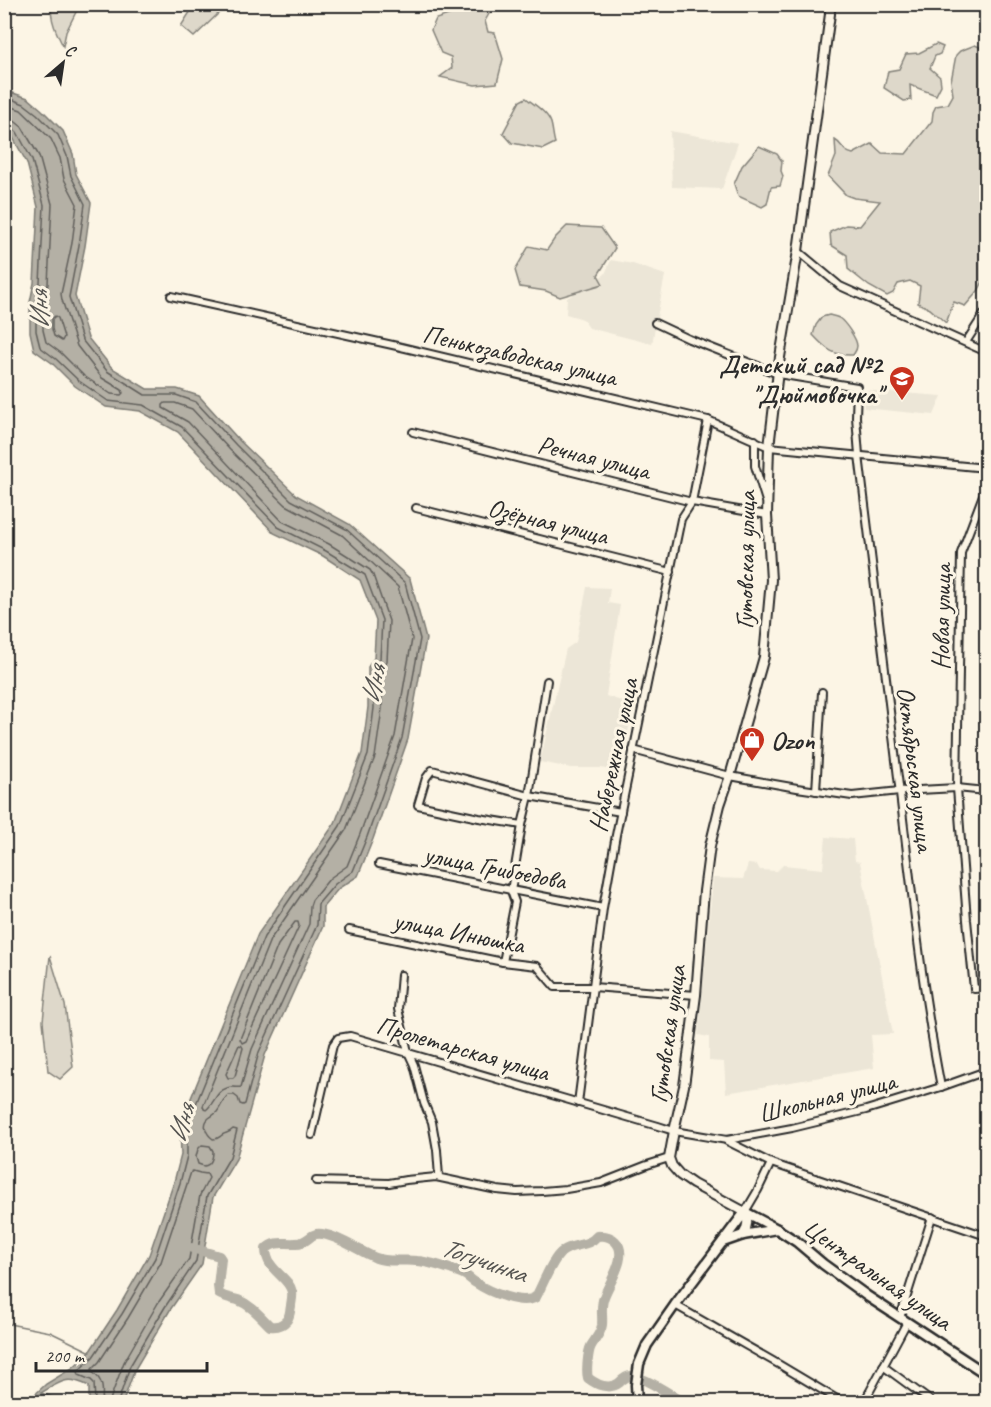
<svg xmlns="http://www.w3.org/2000/svg" width="991" height="1407" font-family="Caveat,sans-serif">
  <style>
    .built { fill: #ece6d7 }
    .green { fill: #ded8ca; stroke: #84827a; stroke-width: 1.5 }
    .water { fill: #b4b0a5; stroke: #7d7b74; stroke-width: 1.5 }
    .lines { fill: none; stroke-linecap: round; stroke-linejoin: round }
    .shore { stroke: #62605c; stroke-width: 1.5 }
    .stream { stroke: #7d7b74; stroke-width: 1.5 }
    .river { stroke: #b4b0a5; stroke-width: 10 }
    .minor-casing { stroke: #2b2b2b; stroke-width: 10 }
    .tertiary-casing { stroke: #2b2b2b; stroke-width: 12 }
    .secondary-casing { stroke: #2b2b2b; stroke-width: 13 }
    .minor { stroke: #fcf5e5; stroke-width: 6 }
    .tertiary { stroke: #fcf5e5; stroke-width: 8 }
    .secondary { stroke: #fcf5e5; stroke-width: 8 }
    .labels { text-anchor: middle; stroke-width: 6; stroke-linejoin: round; paint-order: stroke }
    .street-label { font-size: 26px; fill: #2b2b2b; stroke: #fcf5e5 }
    .poi-label { font-size: 26px; font-weight: bold; fill: #2b2b2b; stroke: #fcf5e5; text-anchor: end }
    .water-label { font-size: 27px; font-style: italic; fill: #545350; stroke: #fcf5e5 }
  </style>
  <rect width="100%" height="100%" fill="#fcf5e5"/>
  <filter id="ink" filterUnits="userSpaceOnUse"><feTurbulence type="fractalNoise" baseFrequency=".0167" numOctaves="2"/><feDisplacementMap in="SourceGraphic" scale="12" xChannelSelector="R" yChannelSelector="G"/><feConvolveMatrix kernelMatrix="1 2 1 2 8 2 1 2 1" color-interpolation-filters="sRGB"/></filter>
  <g filter="url(#ink)">
    <g class="built">
      <path d="M670 131 738 143 722 189 672 187Z"/>
      <path d="M611 260 633 264 665 275 652 344 589 328 583 319 566 314 567 298 605 274Z"/>
      <path d="M863 390 942 396 934 415 864 408Z"/>
      <path d="M587 587 610 588 608 603 620 605 606 696 634 705 619 772 601 768H571L540 762 566 649 576 642Z"/>
      <path d="M826 837 853 839 855 861 860 862 893 1034 871 1035 874 1068 726 1093 724 1062 709 1061V1037L698 1035 713 878 743 879 748 864 757 865 760 870 777 871 783 865 823 869Z"/>
    </g>
    <g class="green">
      <path d="M52 5H75L77 10 66 32 63 46C57 34 49 18 52 5Z"/>
      <path d="M197 5V4L231 5 219 13 194 37 181 26 192 9Z"/>
      <path d="M470 5H494L485 21 488 32 495 33 503 59 497 83 475 85 440 77 452 68 451 57 441 53 431 30 436 19 470 8Z"/>
      <path d="M936 44 943 47 940 54 935 56 930 68 940 77 941 85 936 95 910 85 911 100 904 101 884 88 888 71 899 69 906 54 919 53Z"/>
      <path d="M975 45 986 50V280H984L978 291 965 306 954 302 946 323 930 309 918 303 920 286 910 281 898 284 893 293 887 296 869 286 848 269 847 255 831 245 830 232 846 225 860 226 880 201 854 198 846 195 828 176 836 156 835 140C844 145 841 151 853 154L872 144 882 153 906 154 932 121 933 112 936 106 948 104 953 95 951 81 956 55 960 51Z"/>
      <path d="M526 98C534 104 548 113 551 123 553 130 553 137 555 143L543 149 512 143 503 133 520 101Z"/>
      <path d="M759 146 777 154 782 161 781 171 783 176 780 186 771 187 767 204 762 207 738 196 734 184 742 166Z"/>
      <path d="M567 226 601 228 615 248 598 275 603 284 560 297 546 291 520 287 515 270 529 246 547 250 555 238Z"/>
      <path d="M829 315C833 316 835 316 839 318 845 322 857 339 857 346 857 350 855 352 853 355 833 356 826 349 813 335L816 325 822 317Z"/>
      <path d="M50 956 65 1005 73 1067 60 1079 48 1071 43 1021Z"/>
    </g>
    <path class="water" d="M4 90 28 98 41 109 63 131 73 154 76 174 91 203 85 246 75 296 88 338 112 368 147 389H177L199 396 240 441 296 495 349 524 410 579 426 639 408 739 373 839 358 876 339 888 323 907V926L265 1055 236 1159 213 1197 202 1264 170 1310 135 1369 123 1402H89V1386C66 1375 62 1381 41 1393L52 1397 54 1402H27L46 1384 71 1369 88 1354 117 1310 149 1255 174 1182 181 1155 180 1125 258 934 335 823 362 753 368 707V667L374 658 376 621 360 580 323 556 274 533 178 432 140 411 106 407 75 386 52 363 34 350 30 332V302L34 283 38 207 27 163 12 136 5 129Z"/>
    <g class="lines">
      <g class="shore">
        <path d="M4 96 24 104 37 114 58 135 67 156 71 176 85 204 79 245 69 297 82 340 107 371 145 395H176L196 402 236 445 291 500 346 529 405 583 420 639 402 738 367 837 353 871 335 884 318 904 317 925 259 1052 245 1104 243 1105 240 1104 238 1098 234 1095H228C223 1100 221 1107 217 1112 215 1114 212 1116 209 1118 202 1124 206 1134 213 1139 218 1139 218 1138 222 1135 227 1132 228 1134 233 1129L237 1130 230 1157 207 1196 196 1261 165 1307 130 1366 118 1402"/>
        <path d="M4 104 21 110 51 139 60 158 64 179 77 204 72 243 61 294 62 300 77 346 102 378 122 390 123 393 121 395 111 394 84 376 61 353 46 342 43 330V304L48 284 52 204 39 156 22 127 12 119 4 118"/>
        <path d="M4 125 10 126 17 132 32 160 44 205 40 283 36 303V331L40 347 56 359 79 381 108 401 143 405 182 427 278 527 326 551 365 575 382 620 380 659 374 670V708L368 755 340 826 264 937 187 1126V1156L180 1183 155 1258 122 1314 93 1357 78 1371 79 1375 91 1380 94 1383 95 1402"/>
        <path d="M55 316 58 318 64 337 62 341 54 336 52 329V319Z"/>
        <path d="M165 403H175L192 409 230 450 286 505 342 535 398 587 412 639 395 736 360 834 347 866 330 878 312 900 310 906 309 924 252 1049 241 1087C237 1088 232 1086 227 1088 216 1091 214 1104 206 1110L204 1109 203 1106 270 940 346 830 375 757 382 709 381 672 387 661 389 621 373 575 370 570 329 544 282 521 188 422 163 408V405Z"/>
        <path d="M295 922H298L299 926 246 1041 242 1043 240 1039 278 945Z"/>
        <path d="M239 1045 242 1046 243 1048 235 1076 233 1078H228L226 1074Z"/>
        <path d="M202 1145 210 1146 213 1151C213 1158 211 1165 204 1166L198 1164 196 1157 198 1149Z"/>
        <path d="M102 1402C103 1390 104 1380 92 1372V1369L99 1362 128 1318 161 1262 191 1172 193 1171 200 1173 207 1174 209 1178 200 1195 189 1259 158 1303 124 1362 111 1397 110 1402"/>
      </g>
      <path class="stream" d="M4 1323 50 1332 91 1352"/>
      <path class="river" d="M192 1248 219 1256 221 1259 218 1286 219 1294C226 1298 231 1298 238 1300 251 1305 260 1316 270 1326 277 1327 282 1326 287 1320 290 1316 290 1311 291 1306 291 1302 293 1297 292 1292 289 1276 266 1271 266 1249 275 1240 285 1244 296 1243 308 1243 308 1236 316 1234 331 1231 362 1253 376 1258 390 1263 403 1259 417 1261 432 1262 447 1268 461 1273 467 1275 471 1280 476 1283 489 1292 522 1306 536 1297 542 1286 553 1257 563 1251 574 1243 588 1247 597 1236 604 1235 610 1236 615 1241 630 1255 609 1282 604 1297 600 1307 603 1315 602 1325 601 1333 595 1339 591 1346 588 1352 586 1371 588 1378 597 1385 609 1390 619 1383 622 1380 626 1376 631 1376 643 1376 673 1396 683 1402"/>
      <defs>
        <g id="minor">
          <path d="M798 251 840 286 986 352"/>
          <path d="M171 296 397 346 708 420 769 447 986 468"/>
          <path d="M655 323 689 339 778 374 857 387 856 417 859 455C872 568 887 681 900 794 912 892 922 990 941 1087"/>
          <path d="M966 342 986 311"/>
          <path d="M413 432 692 502 767 515"/>
          <path d="M755 440V466L766 501"/>
          <path d="M986 487 961 553 957 788 967 920 974 989 986 988"/>
          <path d="M416 508 671 572"/>
          <path d="M633 750 730 776 797 788 852 796 900 791 957 788 986 791"/>
          <path d="M816 791 822 692"/>
          <path d="M522 825 479 818 418 805 426 778 432 770 529 796 621 812"/>
          <path d="M379 864 603 908"/>
          <path d="M349 930 503 962 537 966 555 987H593L696 995"/>
          <path d="M503 962 515 902 511 891 522 825 529 796 547 681"/>
          <path d="M401 975 398 1009 408 1052 414 1065 424 1103 432 1122 437 1150 439 1177"/>
          <path d="M578 1103 603 908 616 835 681 519 692 502 708 420"/>
          <path d="M312 1135 333 1045 338 1038 350 1036 658 1126 674 1131 727 1140 792 1128 866 1110 941 1087 986 1071"/>
          <path d="M727 1141 771 1163 986 1236"/>
          <path d="M316 1181 389 1183 406 1180 436 1177 497 1190 517 1192 542 1191 566 1189 601 1183 647 1165 669 1158"/>
          <path d="M745 1212 758 1190 771 1163"/>
          <path d="M675 1305 780 1365 842 1402"/>
          <path d="M900 1318 932 1217"/>
          <path d="M883 1366 932 1402"/>
          <path d="M864 1402 907 1322"/>
        </g>
        <path id="tertiary" d="M745 1212 693 1184 680 1175 672 1166 669 1158 674 1131 684 1086 696 995 704 891 710 846 720 805 730 776 764 657 771 580 767 515 769 447 779 363 798 251 830 14V4"/>
        <g id="secondary">
          <path d="M745 1212 777 1229 797 1242 823 1264 867 1296 986 1374"/>
          <path d="M743 1235C748 1227 749 1220 745 1212"/>
          <path d="M723 1242 743 1235 777 1229"/>
          <path d="M637 1402 636 1385 639 1364 647 1345 675 1305 745 1212"/>
        </g>
      </defs>
      <use href="#minor" class="minor-casing"/>
      <use href="#tertiary" class="tertiary-casing"/>
      <use href="#secondary" class="secondary-casing"/>
      <use href="#minor" class="minor"/>
      <use href="#tertiary" class="tertiary"/>
      <use href="#secondary" class="secondary"/>
    </g>
  </g>
  <defs>
    <symbol id="school-pin" viewBox="-11 -11 22 30"><path d="M0 17L-7.5 6A9.5 9.5 0 1 1 7.5 6Z" fill="#c8321e" stroke="#fcf5e5"/><path d="M0-5L7-2L0 1L-7-2ZM-4 1L0 2.5L4 1V4Q0 6-4 4Z" fill="#fff"/></symbol>
    <symbol id="shop-pin" viewBox="-11 -11 22 30"><path d="M0 17L-7.5 6A9.5 9.5 0 1 1 7.5 6Z" fill="#c8321e" stroke="#fcf5e5"/><path d="M-5-2.5h2.3a2.7 3.5 0 0 1 5.4 0H5L5.5 6h-11ZM-1.5-2.5h3a1.5 2.3 0 0 0-3 0Z" fill="#fff"/></symbol>
  </defs>
  <g fill-rule="evenodd">
    <use href="#school-pin" x="887" y="364" width="30" height="40"/>
    <use href="#shop-pin" x="737" y="725" width="30" height="40"/>
  </g>
  <g class="labels">
    <g class="street-label">
      <text transform="translate(520 355) rotate(13)" y="9">Пенькозаводская улица</text>
      <text transform="translate(594 457) rotate(14)" y="9">Речная улица</text>
      <text transform="translate(548 521) rotate(14)" y="9">Озёрная улица</text>
      <text transform="translate(745 560) rotate(-89)" y="9">Гутовская улица</text>
      <text transform="translate(941 617) rotate(-89)" y="9">Новая улица</text>
      <text transform="translate(613 755) rotate(-78)" y="9">Набережная улица</text>
      <text transform="translate(916 769) rotate(83)" y="9">Октябрьская улица</text>
      <text transform="translate(495 867) rotate(11)" y="9">улица Грибоедова</text>
      <text transform="translate(459 932) rotate(11)" y="9">улица Инюшка</text>
      <text transform="translate(667 1034) rotate(-82)" y="9">Гутовская улица</text>
      <text transform="translate(463 1048) rotate(16)" y="9">Пролетарская улица</text>
      <text transform="translate(827 1097) rotate(-14)" y="9">Школьная улица</text>
      <text transform="translate(878 1274) rotate(35)" y="9">Центральная улица</text>
    </g>
    <g class="poi-label">
      <text x="882" y="373">Детский сад №2<tspan x="882" dy="30">"Дюймовочка"</tspan></text>
      <text x="771" y="749" text-anchor="start">Ozon</text>
    </g>
    <g class="water-label">
      <text transform="translate(39 310) rotate(-93)" y="9">Иня</text>
      <text transform="translate(373 684) rotate(-79)" y="9">Иня</text>
      <text transform="translate(181 1123) rotate(-75)" y="9">Иня</text>
      <text transform="translate(484 1260) rotate(19)" y="9">Тогучинка</text>
    </g>
  </g>
  <rect width="991" height="1407" fill="none" stroke="#fcf5e5" stroke-width="24"/>
  <rect x="12" y="12" width="967" height="1383" fill="none" stroke="#2b2b2b" stroke-width="2" filter="url(#ink)"/>
  <g transform="translate(63 63) rotate(29)" stroke="#fcf5e5" stroke-width="4.5" paint-order="stroke">
  <path d="M0-4.5L10 22L0 15L-10 22Z" fill="#2b2b2b"/>
  <text y="-9" font-size="16" font-weight="bold" text-anchor="middle" fill="#2b2b2b">С</text>
  </g>
  <path d="M36 1362v9h171v-9" fill="none" stroke="#2b2b2b" stroke-width="3"/>
  <text x="45" y="1362" font-size="18" fill="#2b2b2b" stroke="#fcf5e5" stroke-width="4.5" paint-order="stroke">200 m</text>
</svg>
